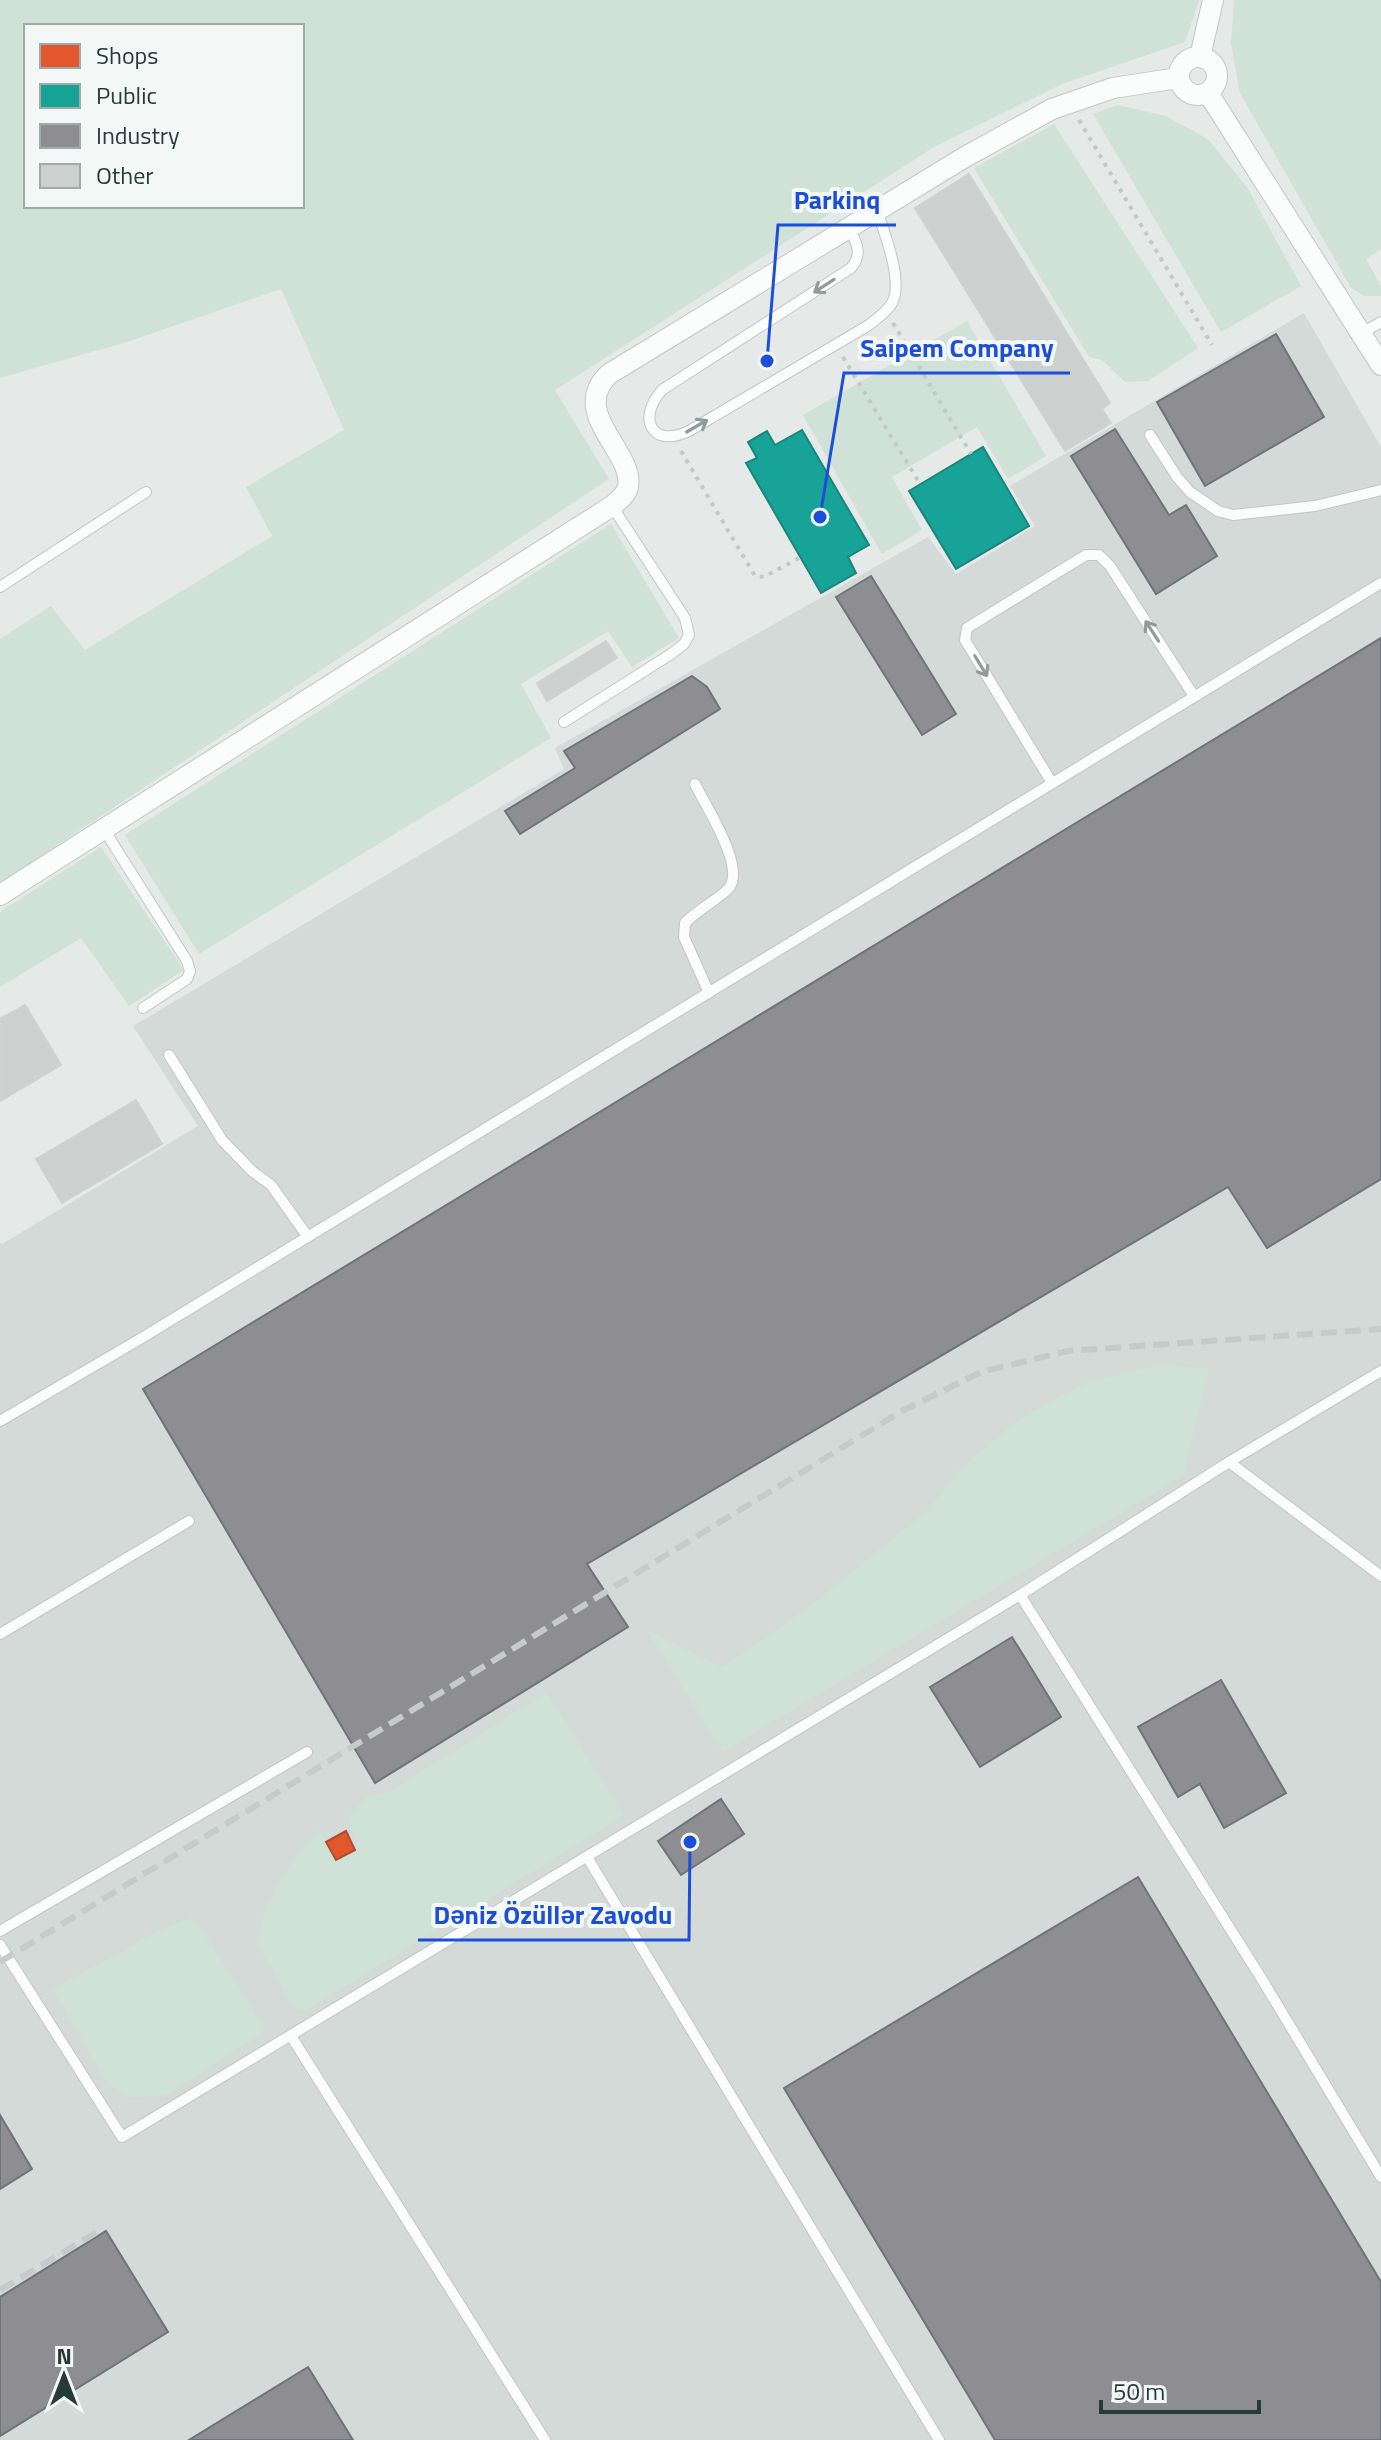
<svg xmlns="http://www.w3.org/2000/svg" width="1381" height="2440" font-family="'Titillium Web',sans-serif">
  <style>
    .built { fill: #d3dad8 }
    .green { fill: #d0e1d7; fill-rule: evenodd }
    .shops { fill: #e4572e; stroke: #aa4f31; stroke-width: 2 }
    .public { fill: #17a398; stroke: #1b847b; stroke-width: 2 }
    .industry { fill: #8d8d92; stroke: #6e7477; stroke-width: 2 }
    .building { fill: #ccd1cf; stroke: #ced2d1; stroke-width: 2 }
    .lines { fill: none; stroke-linecap: round; stroke-linejoin: round }
    .lane-casing { stroke: #c2c6c5; stroke-width: 12 }
    .street-casing { stroke: #c2c6c5; stroke-width: 22 }
    .path { stroke: #c2c9c8; stroke-width: 4; stroke-dasharray: 4 6; stroke-linecap: butt }
    .lane { stroke: #fbfcfc; stroke-width: 10 }
    .street { stroke: #fbfcfc; stroke-width: 20 }
    .rail { stroke: #c7caca; stroke-width: 6; stroke-dasharray: 16 8; stroke-linecap: butt }
    .oneway { stroke: #909c9a }
    .leader { fill: none; stroke: #1d4ed8; stroke-width: 3 }
    .callout-dot { fill: #1d4ed8; stroke: #f3f8f6; stroke-width: 3 }
    .callout-label { font-size: 26px; text-anchor: middle; font-weight: bold; fill: #1d4ed8; stroke: #f3f8f6; stroke-width: 8; stroke-linejoin: round; paint-order: stroke }
  </style>
  <rect width="100%" height="100%" fill="#e5e9e8"/>
  <path class="built" d="M1304 313 1381 447V2440H0V1243L2 1244 198 1126 133 1026 564 769 555 748 928 537 956 574 1035 526 1010 486Z"/>
  <g class="green">
    <path d="M0 0H1199L1185 42 1062 84 934 147 555 390 609 479 0 883V639L51 606 85 650 272 536 246 487 344 430 281 289 127 342 0 378ZM26 26H302V206H26Z"/>
    <path d="M1234 0H1381V249L1366 259 1381 286V296H1365L1351 288 1240 93 1231 43Z"/>
    <path d="M1118 105 1166 116 1209 140 1248 189 1301 286 1221 332 1093 114Z"/>
    <path d="M1054 124 1198 348 1148 381 1125 382 1102 360 1089 357 974 168Z"/>
    <path d="M967 321 1046 456 1008 479 977 427 892 477 922 530 882 554 803 415Z"/>
    <path d="M611 524 679 638 632 667 608 631 521 684 551 738 199 954 125 835Z"/>
    <path d="M101 847 184 970 129 1006 81 938 0 987V912Z"/>
    <path d="M1160 1364 1209 1369 1184 1475 723 1752 647 1630 722 1667 811 1605 930 1508 961 1468 1022 1417 1088 1382Z"/>
    <path d="M547 1692 624 1816 305 2011 295 2009 257 1943C264 1900 291 1861 320 1829L336 1860 359 1846 348 1818 368 1796 389 1792Z"/>
    <path d="M191 1917 202 1930 266 2031 166 2095 127 2098 105 2080 53 1989 154 1933Z"/>
  </g>
  <path class="shops" d="M346 1831 355 1850 336 1860 326 1842Z"/>
  <g class="public">
    <path d="M802 430 869 545 848 557 856 573 821 593 746 463 757 458 748 442 767 431 775 445Z"/>
    <path d="M983 447 1029 526 956 569 909 491Z"/>
  </g>
  <g class="industry">
    <path d="M1276 334 1324 417 1205 486 1157 402Z"/>
    <path d="M1115 429 1169 515 1186 505 1217 556 1156 594 1071 456Z"/>
    <path d="M871 576 956 714 922 735 836 597Z"/>
    <path d="M1381 638V1179L1267 1248 1228 1187 587 1564 628 1627 375 1783 143 1389Z"/>
    <path d="M692 676 707 687 720 709 520 834 505 811 575 768 564 751Z"/>
    <path d="M1012 1637 1061 1717 980 1767 930 1687Z"/>
    <path d="M1221 1680 1286 1793 1224 1828 1200 1784 1178 1797 1138 1727Z"/>
    <path d="M721 1799 744 1834 681 1875 658 1841Z"/>
    <path d="M1138 1877 1381 2282V2440H995L784 2088Z"/>
    <path d="M0 2115 32 2169 0 2189Z"/>
    <path d="M106 2231 168 2332 0 2436V2297Z"/>
    <path d="M308 2367 353 2440H189Z"/>
  </g>
  <g class="building">
    <path d="M969 174 1110 403 1102 409 1111 423 1065 451 915 208Z"/>
    <path d="M606 641 617 658 547 701 537 683Z"/>
    <path d="M25 1005 61 1065 0 1101V1019Z"/>
    <path d="M136 1100 162 1144 62 1203 36 1159Z"/>
  </g>
  <g class="lines">
    <defs>
      <g id="lane">
        <path d="M849 228C857 243 863 254 851 268L662 390C637 418 651 449 689 431L869 325C876 319 887 312 892 303 904 281 884 233 877 210"/>
        <path d="M1362 333 1381 322"/>
        <path d="M1150 435 1177 477 1190 492 1218 511 1233 515 1315 506 1381 490"/>
        <path d="M0 587 146 492"/>
        <path d="M564 722 671 654 684 644 689 635 685 618 612 506"/>
        <path d="M1052 783 965 640 967 628 1086 555H1099L1110 566 1194 696"/>
        <path d="M695 784C705 805 746 867 729 888 719 899 697 910 685 923L684 937 709 993"/>
        <path d="M103 828 187 961 190 971 187 979 143 1008"/>
        <path d="M169 1055 222 1140 252 1171 271 1185 308 1237"/>
        <path d="M0 1421 140 1339 1381 583"/>
        <path d="M1229 1462 1381 1576"/>
        <path d="M1020 1595 1263 1981 1381 2177"/>
        <path d="M0 1634 189 1521"/>
        <path d="M587 1857 939 2440"/>
        <path d="M0 1931 307 1752"/>
        <path d="M0 1945 122 2137 1020 1595 1229 1462 1381 1371"/>
        <path d="M291 2036 545 2440"/>
      </g>
      <g id="street">
        <circle cx="1198" cy="76" r="19"/>
        <path d="M1200 57 1213 0"/>
        <path d="M1208 93 1381 365"/>
        <path d="M0 895 612 506C618 501 626 495 628 487 635 452 568 413 609 374L965 157 1052 109 1113 88 1178 78"/>
      </g>
    </defs>
    <use href="#lane" class="lane-casing"/>
    <use href="#street" class="street-casing"/>
    <g class="path">
      <path d="M1079 120 1212 345"/>
      <path d="M893 323 971 454"/>
      <path d="M843 357 920 484"/>
      <path d="M681 451 755 576 764 577 801 557"/>
    </g>
    <use href="#lane" class="lane"/>
    <use href="#street" class="street"/>
    <g class="rail">
      <path d="M0 1962 902 1411 981 1372 1068 1351 1381 1329"/>
      <path d="M0 2290 99 2231"/>
    </g>
  </g>
  <defs><path id="oneway-shaft" d="M-6 0H5M1.5-3L5.5 0L1.5 3" fill="none" stroke-width="1.6" stroke-linecap="round" stroke-linejoin="round" transform="scale(2)"/></defs>
  <g class="oneway">
    <use href="#oneway-shaft" transform="translate(824 286) rotate(147)"/>
    <use href="#oneway-shaft" transform="translate(697 426) rotate(-30)"/>
    <use href="#oneway-shaft" transform="translate(1152 631) rotate(-123)"/>
    <use href="#oneway-shaft" transform="translate(981 666) rotate(59)"/>
  </g>
  <path class="leader" d="M767 361L778 225H896M820 517L844 373H1070M690 1842L689 1940H418"/>
  <g class="callout-dot">
    <circle cx="767" cy="361" r="8"/>
    <circle cx="820" cy="517" r="8"/>
    <circle cx="690" cy="1842" r="8"/>
  </g>
  <g class="callout-label">
    <text x="837" y="209">Parkinq</text>
    <text x="957" y="357">Saipem Company</text>
    <text x="553" y="1924">Dəniz Özüllər Zavodu</text>
  </g>
  <rect x="24" y="24" width="280" height="184" fill="#f3f8f6" stroke="#a0acaa" stroke-width="2"/>
  <rect x="40" y="44" width="40" height="24" fill="#e4572e" stroke="#a0acaa" stroke-width="2"/>
  <text x="96" y="64" font-size="24" fill="#243b38">Shops</text>
  <rect x="40" y="84" width="40" height="24" fill="#17a398" stroke="#a0acaa" stroke-width="2"/>
  <text x="96" y="104" font-size="24" fill="#243b38">Public</text>
  <rect x="40" y="124" width="40" height="24" fill="#8d8d92" stroke="#a0acaa" stroke-width="2"/>
  <text x="96" y="144" font-size="24" fill="#243b38">Industry</text>
  <rect x="40" y="164" width="40" height="24" fill="#ccd1cf" stroke="#a0acaa" stroke-width="2"/>
  <text x="96" y="184" font-size="24" fill="#243b38">Other</text>
  <g transform="translate(64 2376)" stroke="#f3f8f6" stroke-width="6" paint-order="stroke">
  <path d="M0-6L14 30L0 20L-14 30Z" fill="#243b38"/>
  <text y="-12" font-size="22" font-weight="bold" text-anchor="middle" fill="#243b38">N</text>
  </g>
  <path d="M1101 2400v12h158v-12" fill="none" stroke="#243b38" stroke-width="4"/>
  <text x="1113" y="2400" font-size="24" fill="#243b38" stroke="#f3f8f6" stroke-width="6" paint-order="stroke">50 m</text>
</svg>
